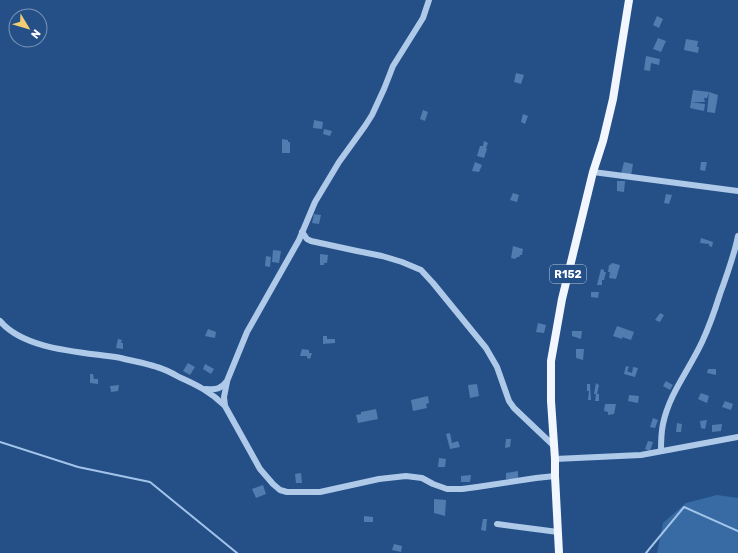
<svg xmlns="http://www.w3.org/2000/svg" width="738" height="553" font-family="Rubik,sans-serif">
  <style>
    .green { fill: #386aa3 }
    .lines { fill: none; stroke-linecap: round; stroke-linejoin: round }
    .stream { stroke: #a3c4ea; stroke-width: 2 }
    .building { fill: #507cb0 }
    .minor { stroke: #afc9e9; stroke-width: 6 }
    .major { stroke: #f2f6fe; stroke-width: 8 }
    .labels { text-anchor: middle; stroke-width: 4; stroke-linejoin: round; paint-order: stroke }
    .shield { fill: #245087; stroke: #bdcadb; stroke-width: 1 }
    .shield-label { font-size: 11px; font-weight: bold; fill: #fff }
  </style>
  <rect width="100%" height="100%" fill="#245087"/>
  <path class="green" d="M717 495 738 498V553H657L663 523 686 503Z"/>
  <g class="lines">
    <g class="stream">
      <path d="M0 442 78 467 150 482 237 553"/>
      <path d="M646 553 684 507 738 531"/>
    </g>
  </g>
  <g class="building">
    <path d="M657 16 663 19 659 28 653 25Z"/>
    <path d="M658 38 666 41 661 52 653 49Z"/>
    <path d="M686 39 698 41 697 47H699L698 53 684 50Z"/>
    <path d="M646 56 660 59 659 65 651 63 650 71 644 70Z"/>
    <path d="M516 73 524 75 521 84 514 82Z"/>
    <path d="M693 90 709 92 718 95 715 113 707 112 709 92 707 98H704L705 102H691Z"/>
    <path d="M691 102 705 104 704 111 690 108Z"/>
    <path d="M423 110 428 112 425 121 420 119Z"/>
    <path d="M523 114 528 116 525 124 521 122Z"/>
    <path d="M314 120 323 122 322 129 313 128Z"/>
    <path d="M324 129 332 131 330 136 323 134Z"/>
    <path d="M282 139 288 140V142H290V153H282Z"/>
    <path d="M484 141 488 143 486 148 487 149 484 158 477 156 480 146H483Z"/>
    <path d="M475 162 482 165 479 172 472 171Z"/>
    <path d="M624 162 633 164 631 176 621 174Z"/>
    <path d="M701 162H707L705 171 700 170Z"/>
    <path d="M617 181H625L624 192 617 191Z"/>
    <path d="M513 193 519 195 517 202 510 200Z"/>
    <path d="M666 194 672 195 669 204 664 203Z"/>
    <path d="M314 214 321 215 319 224 312 223Z"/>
    <path d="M701 238 713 242 712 247 709 246V244L700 243Z"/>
    <path d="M513 246 523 249 522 255H520L519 257H517L515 259 511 258Z"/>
    <path d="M273 250 281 251 279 263 272 262Z"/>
    <path d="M320 254 328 255 327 263H324V265H320Z"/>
    <path d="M266 256 271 257 270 267 265 266Z"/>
    <path d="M612 263 620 265 616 279 609 278 610 272H608L609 265H610Z"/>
    <path d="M601 269 604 270V272H606L604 280H602V285H597Z"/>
    <path d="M591 292H599L598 298 591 297Z"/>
    <path d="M660 313 664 315 660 322 655 320Z"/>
    <path d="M538 323 546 325 544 333 536 332Z"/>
    <path d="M617 326 634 332 631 340 622 337V339L613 336Z"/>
    <path d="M208 329 216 332 215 338 205 336Z"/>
    <path d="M572 331H582L581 339 572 336Z"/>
    <path d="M323 336H327V339H335V343L323 344Z"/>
    <path d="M118 339 122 340 121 343H123V349L116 348Z"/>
    <path d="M302 349 309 350V353H312L310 359 307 358V356H300Z"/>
    <path d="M576 349H584L583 360 576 358Z"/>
    <path d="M188 363 195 367 190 375 183 371Z"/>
    <path d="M205 364 214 369 211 374 203 369Z"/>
    <path d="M626 366 629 367 627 371 632 373 633 367 638 368 635 377 624 374Z"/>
    <path d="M708 369H716V375L707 373Z"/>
    <path d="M90 374H93L94 379H98V384L90 383Z"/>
    <path d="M666 381 673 385 670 390 663 386Z"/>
    <path d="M596 383 599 385 597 394H599V401H595L596 394H594Z"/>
    <path d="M477 384 479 396 470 398 468 385Z"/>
    <path d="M587 384H590L591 400H588L589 391H587Z"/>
    <path d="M119 385 118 391 111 392 110 386Z"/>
    <path d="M701 393 709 396 707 403 698 399Z"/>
    <path d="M629 395 639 396 638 403 628 401Z"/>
    <path d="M428 396 429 403 426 404 427 408 413 411 411 400Z"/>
    <path d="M725 401 733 404 731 410 722 407Z"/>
    <path d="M605 404H616L614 414 608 415V412L604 411Z"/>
    <path d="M376 409 378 419 358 423 356 415 361 414V412Z"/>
    <path d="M653 418 658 420 655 428 650 427Z"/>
    <path d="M707 420 705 429 701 428 700 421Z"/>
    <path d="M677 423 682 424 681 432H676Z"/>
    <path d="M722 424 721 431 712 432V425Z"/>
    <path d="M450 433 452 443 458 441 460 447 450 449 446 434Z"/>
    <path d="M506 439H511L510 447 505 448Z"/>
    <path d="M648 441 653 442 650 451 645 449Z"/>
    <path d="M439 458 446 459 445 467H438Z"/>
    <path d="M518 471V479H506V473Z"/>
    <path d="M301 473 302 483H296L295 474Z"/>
    <path d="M471 475 470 482H461V476Z"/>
    <path d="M263 485 266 494 256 498 252 489Z"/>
    <path d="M434 499 446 500 445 516 434 513Z"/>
    <path d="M364 516 373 517V522H364Z"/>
    <path d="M483 519H487L486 531 481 530Z"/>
    <path d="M394 544 402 546 401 552 392 550Z"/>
  </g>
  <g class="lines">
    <g class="minor">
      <path d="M593 172 738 191"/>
      <path d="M302 232 307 239 311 241 357 251 382 256 402 262 421 270 433 283 486 348 497 367 509 401 514 408 554 446"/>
      <path d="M0 321C25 351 85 352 121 358 132 361 145 363 157 367 164 369 172 373 179 377 197 385 211 392 225 406L260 469 273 484 280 490 287 492H320L379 479 406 476 422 478 433 484 447 489H462L477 487 536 478 555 476"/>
      <path d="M206 389C216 390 221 389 227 381L247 332 299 240 315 202 339 162 365 126 372 115 384 89 393 66 423 18 429 0"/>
      <path d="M225 406 224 397 227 382"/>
      <path d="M661 451C661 442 661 433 663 424 669 394 689 370 702 342 709 327 715 310 720 294 727 275 734 256 738 236"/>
      <path d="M555 459 641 455 738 437"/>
      <path d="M497 524 558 532"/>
    </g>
    <path class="major" d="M559 553 555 476V459L551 401V361L562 299 593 172 603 141 613 99 629 0"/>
  </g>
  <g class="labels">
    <rect class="shield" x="550" y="265" width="36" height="18" rx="3"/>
    <g class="shield-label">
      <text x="568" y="278">R152</text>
    </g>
  </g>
  <g transform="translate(28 28) rotate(128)"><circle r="19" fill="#245087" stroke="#7c96b7"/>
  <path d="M0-3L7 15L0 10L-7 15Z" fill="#f3cd72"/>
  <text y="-6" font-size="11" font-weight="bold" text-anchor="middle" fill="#ffffff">N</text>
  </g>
</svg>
